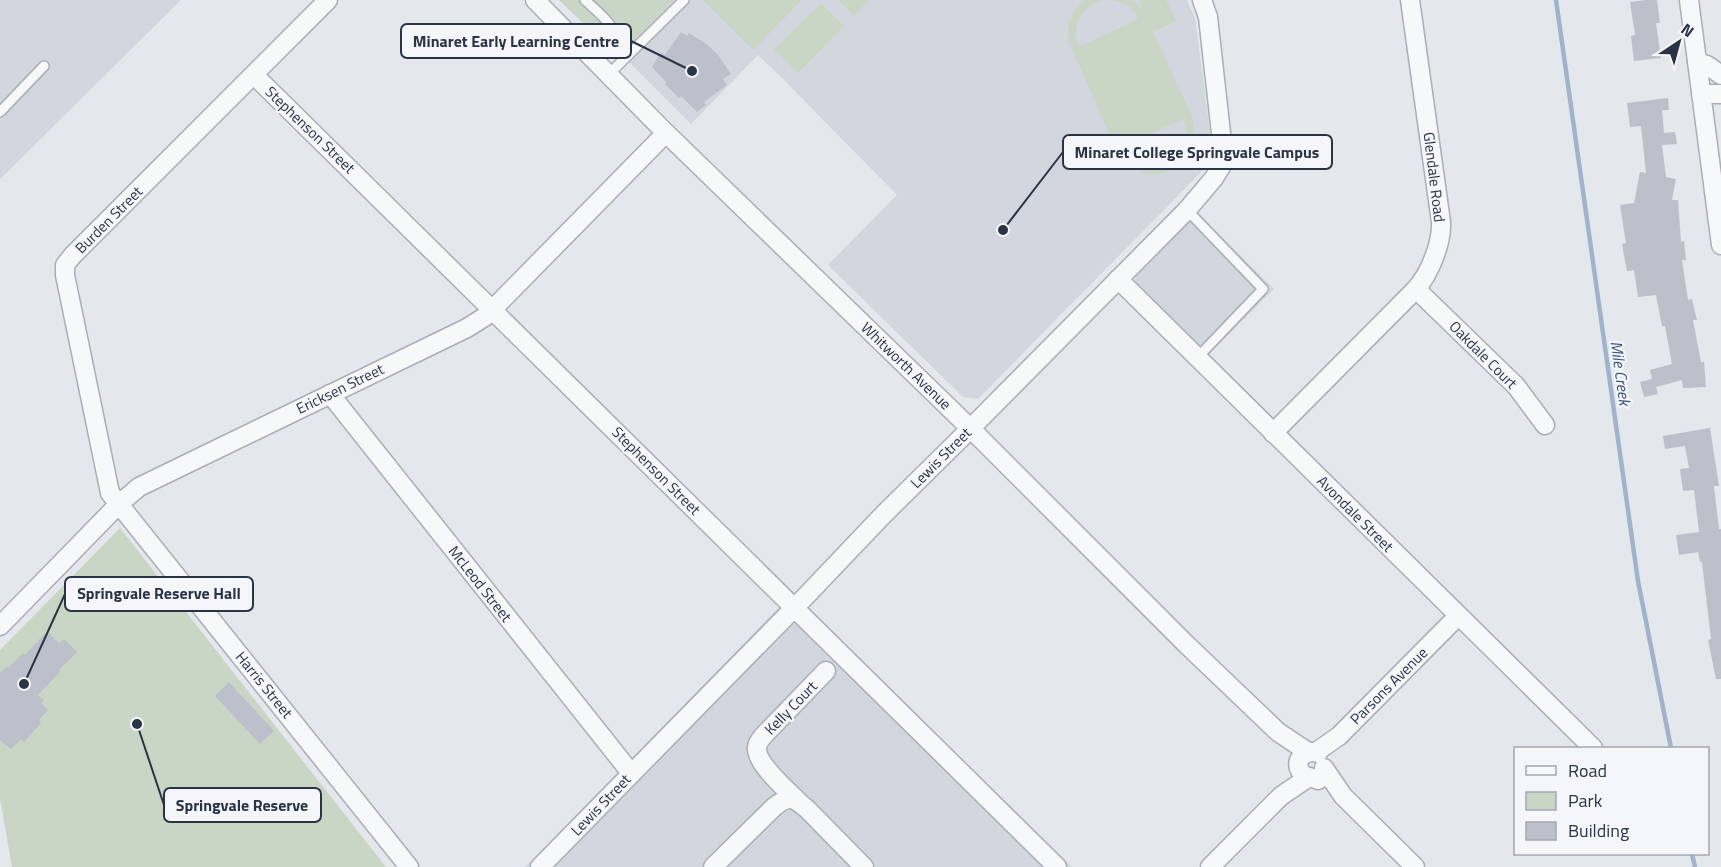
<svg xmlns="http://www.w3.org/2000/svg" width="1721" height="867" font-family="'Titillium Web',sans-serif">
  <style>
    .built { fill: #d2d6de }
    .green { fill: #c9d6c5; fill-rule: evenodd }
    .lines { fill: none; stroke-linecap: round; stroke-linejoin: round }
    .stream { stroke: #9fb4cc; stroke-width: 4.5 }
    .building { fill: #bbc0ca }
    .service-casing { stroke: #a9aeb7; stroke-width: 12 }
    .minor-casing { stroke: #a9aeb7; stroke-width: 21 }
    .service { stroke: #f7f8fa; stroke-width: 9 }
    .minor { stroke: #f7f8fa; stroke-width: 18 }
    .labels { text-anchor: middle; stroke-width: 4.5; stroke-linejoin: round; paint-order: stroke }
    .street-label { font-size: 15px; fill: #2b3445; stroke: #f4f6f9 }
    .water-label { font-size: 16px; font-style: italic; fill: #34527a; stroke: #f4f6f9 }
    .leader { fill: none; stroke: #2b3445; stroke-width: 2 }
    .callout-dot { fill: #2b3445; stroke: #f4f6f9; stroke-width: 2 }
    .callout { fill: #f4f6f9; stroke: #2b3445; stroke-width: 2 }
    .callout-label { font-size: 16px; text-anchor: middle; font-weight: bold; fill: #2b3445 }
  </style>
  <rect width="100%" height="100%" fill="#e4e7ec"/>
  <g class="built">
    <path d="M0 0H181L0 179Z"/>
    <path d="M674 0H1187L1195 18 1213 155 1207 166 978 399 963 397 828 265 897 195 782 78 758 55 691 124 621 54Z"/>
    <path d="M1196 211 1274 289 1207 356 1138 287 1135 280 1137 273Z"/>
    <path d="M792 594 1072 867H525Z"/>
  </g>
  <g class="green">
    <path d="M559 0H674L618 57Z"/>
    <path d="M703 0H802L753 50Z"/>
    <path d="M838 0H869L854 16Z"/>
    <path d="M1083 0H1103C1082 6 1070 26 1079 47L1138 19C1134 9 1124 2 1113 0H1133L1143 10 1139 0H1166L1176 21 1153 32 1192 116C1205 167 1150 195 1118 154L1069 42C1066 26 1071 12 1083 0ZM1183 119C1200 157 1145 184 1124 146Z"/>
    <path d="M821 3 844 26 798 73 774 50Z"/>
    <path d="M120 528 386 867H12L0 799V650Z"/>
  </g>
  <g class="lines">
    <g class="stream">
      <path d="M1556 0 1638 581 1671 748"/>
      <path d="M1692 854 1695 867"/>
    </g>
  </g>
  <g class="building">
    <path d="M1646 0H1657L1660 23H1656L1661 58 1634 61 1631 36 1635 35 1630 2Z"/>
    <path d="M681 32 687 36 689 33 708 45 718 55 731 74 723 79 727 85 704 102 706 105 697 112 681 96 679 98 665 84 667 83 652 67 661 52 665 55Z"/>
    <path d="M1668 98 1669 110H1662L1664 133 1675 132 1677 144 1662 145 1666 177 1676 179 1672 200H1678L1681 242 1684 241 1686 260H1682L1688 300 1692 299 1697 320H1693L1701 362H1704L1706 387 1683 388 1682 380 1656 387 1658 394 1644 397 1640 382 1652 379 1650 370 1672 364 1665 326H1662L1656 295 1638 297 1634 270 1627 271 1622 244 1626 243 1620 205 1634 203 1640 172 1646 173 1641 126 1630 127 1627 103Z"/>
    <path d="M1710 428 1719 486H1714L1719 529H1721V679H1716L1708 640 1711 639 1702 562H1700L1698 552 1679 555 1676 535 1699 532 1694 490 1683 491 1680 469 1689 468 1685 446 1665 449 1663 436Z"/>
    <path d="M45 633 46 636 49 633 59 643 64 639 77 652 59 670 60 672 38 695 44 700 41 703 48 710 39 720 41 723 24 742 21 739 11 749 0 740V673L7 666 8 668 23 653 25 655Z"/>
    <path d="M229 682 274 731 260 744 215 696Z"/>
  </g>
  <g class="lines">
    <defs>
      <g id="service">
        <path d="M585 0C595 10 620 27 613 43 610 50 602 56 597 62"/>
        <path d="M609 74 684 0"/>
        <path d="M0 112 44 66"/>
        <path d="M1187 210 1263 289 1197 358"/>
      </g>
      <g id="minor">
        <path d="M328 0 73 255 65 265V275L110 493 409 867"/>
        <path d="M535 0 666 133 971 429 1187 645 1278 732 1308 752"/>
        <path d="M1689 0 1721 245"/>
        <path d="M1697 62 1707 65 1721 75"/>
        <path d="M254 75 1057 867"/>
        <path d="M1701 94H1721"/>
        <path d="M1118 279 1593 748"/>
        <path d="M1416 289 1516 386 1545 425"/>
        <path d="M330 394 631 773"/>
        <path d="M1273 433 1416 289C1430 273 1442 243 1441 222L1410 0"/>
        <path d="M0 626 119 504 139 487 467 328 486 316 666 133"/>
        <path d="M1316 752 1339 736 1458 616"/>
        <path d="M1318 753C1307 749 1292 759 1301 772 1305 778 1313 777 1318 780"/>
        <path d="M1324 768 1343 796 1415 867"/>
        <path d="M799 802C787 790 756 764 757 748 757 742 761 739 764 735L826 671"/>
        <path d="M540 867 805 597 883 515 960 439 1187 210 1214 178 1222 165 1223 151 1208 17 1202 0"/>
        <path d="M713 867 774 807C789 795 793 797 807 809L864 867"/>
        <path d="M1210 867 1281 796 1309 777"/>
      </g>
    </defs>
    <use href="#service" class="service-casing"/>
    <use href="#minor" class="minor-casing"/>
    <use href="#service" class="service"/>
    <use href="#minor" class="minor"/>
  </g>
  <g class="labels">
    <g class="street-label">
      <text transform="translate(310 130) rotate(44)" y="5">Stephenson Street</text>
      <text transform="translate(1434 177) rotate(83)" y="5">Glendale Road</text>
      <text transform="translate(109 220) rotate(-45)" y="5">Burden Street</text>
      <text transform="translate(1483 355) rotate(45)" y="5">Oakdale Court</text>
      <text transform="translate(906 366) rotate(44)" y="5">Whitworth Avenue</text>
      <text transform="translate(340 389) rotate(-26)" y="5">Ericksen Street</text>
      <text transform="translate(941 458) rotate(-45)" y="5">Lewis Street</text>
      <text transform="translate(656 471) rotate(45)" y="5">Stephenson Street</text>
      <text transform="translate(1355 514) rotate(45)" y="5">Avondale Street</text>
      <text transform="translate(480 584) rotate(52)" y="5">McLeod Street</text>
      <text transform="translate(264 685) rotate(51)" y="5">Harris Street</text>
      <text transform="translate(1389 686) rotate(-45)" y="5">Parsons Avenue</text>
      <text transform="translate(791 708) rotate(-46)" y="5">Kelly Court</text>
      <text transform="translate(601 805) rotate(-46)" y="5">Lewis Street</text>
    </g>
    <g class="water-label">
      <text transform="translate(1621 373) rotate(82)" y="6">Mile Creek</text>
    </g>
  </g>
  <path class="leader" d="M692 71L631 41M1003 230L1063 152M24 684L65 594M137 724L164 805"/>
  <g class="callout-dot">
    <circle cx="692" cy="71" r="6"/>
    <circle cx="1003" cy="230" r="6"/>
    <circle cx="24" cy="684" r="6"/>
    <circle cx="137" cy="724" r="6"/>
  </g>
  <g class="callout">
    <rect x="401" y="24" width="230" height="34" rx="6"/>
    <rect x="1063" y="135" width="269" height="34" rx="6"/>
    <rect x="65" y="577" width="188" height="34" rx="6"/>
    <rect x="164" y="788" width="157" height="34" rx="6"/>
  </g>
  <g class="callout-label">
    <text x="516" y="47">Minaret Early Learning Centre</text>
    <text x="1197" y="158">Minaret College Springvale Campus</text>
    <text x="159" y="599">Springvale Reserve Hall</text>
    <text x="242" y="811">Springvale Reserve</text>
  </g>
  <rect x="1514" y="747" width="195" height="108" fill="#f4f6f9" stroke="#a4a8b1" stroke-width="1.5"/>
  <rect x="1526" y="766" width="30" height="9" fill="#f7f8fa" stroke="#a4a8b1" stroke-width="1.5"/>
  <text x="1568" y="777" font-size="18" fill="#2b3445">Road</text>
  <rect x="1526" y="792" width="30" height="18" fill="#c9d6c5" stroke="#a4a8b1" stroke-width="1.5"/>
  <text x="1568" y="807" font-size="18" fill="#2b3445">Park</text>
  <rect x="1526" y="822" width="30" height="18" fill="#bbc0ca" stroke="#a4a8b1" stroke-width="1.5"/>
  <text x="1568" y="837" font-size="18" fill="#2b3445">Building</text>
  <g transform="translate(1679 42) rotate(36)" stroke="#f4f6f9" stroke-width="4.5" paint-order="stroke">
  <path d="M0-4.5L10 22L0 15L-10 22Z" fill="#2b3445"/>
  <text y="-9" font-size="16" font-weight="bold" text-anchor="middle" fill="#2b3445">N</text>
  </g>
</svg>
